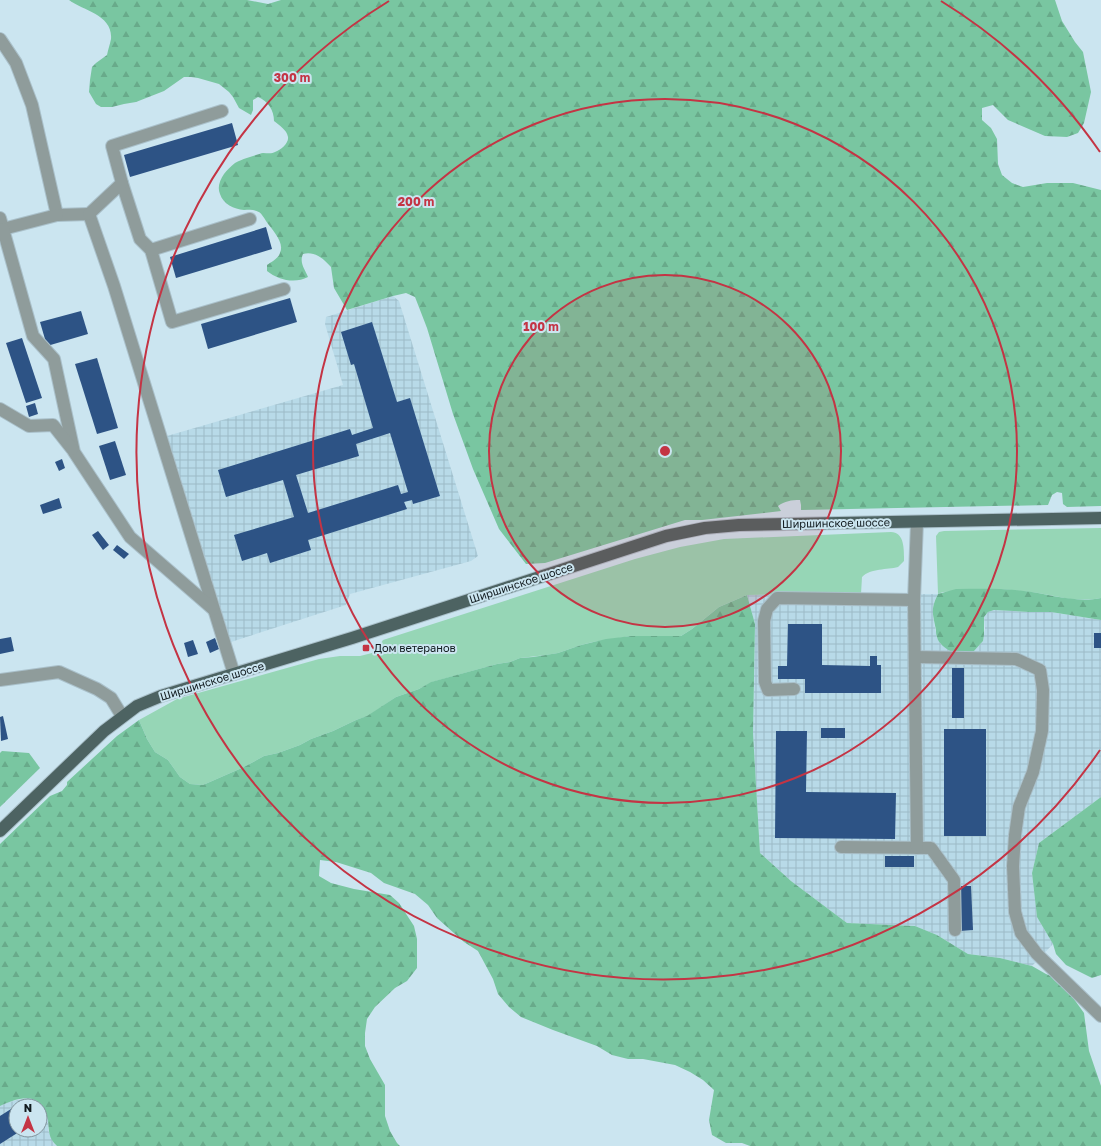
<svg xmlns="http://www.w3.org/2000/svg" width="1101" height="1146" font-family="'Golos Text',sans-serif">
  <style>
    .industrial { fill: url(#industrial-grid); fill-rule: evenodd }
    .grass { fill: #96d6b6 }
    .forest { fill: url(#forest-firs) }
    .building { fill: #2d5385; fill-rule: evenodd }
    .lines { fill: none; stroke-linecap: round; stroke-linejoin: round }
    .minor-casing { stroke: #aac0ca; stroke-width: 14 }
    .major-casing { stroke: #aac0ca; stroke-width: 14 }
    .minor { stroke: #8f9c9b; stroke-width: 12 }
    .major { stroke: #4d6362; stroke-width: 12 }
    .ring { fill: none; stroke: #c43444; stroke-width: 2 }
    .poi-dot { fill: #c43444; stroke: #cbe5f0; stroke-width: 1.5 }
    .labels { text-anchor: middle; stroke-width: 4; stroke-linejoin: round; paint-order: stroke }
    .street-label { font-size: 11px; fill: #111a1e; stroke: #cbe5f0 }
    .poi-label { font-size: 11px; fill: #111a1e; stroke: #cbe5f0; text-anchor: start }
    .centre { fill: #c43444; stroke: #cbe5f0; stroke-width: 2 }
    .ring-label { font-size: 12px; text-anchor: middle; font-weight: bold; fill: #c43444; stroke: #cbe5f0; stroke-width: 4; stroke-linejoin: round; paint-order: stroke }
  </style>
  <defs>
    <pattern id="industrial-grid" width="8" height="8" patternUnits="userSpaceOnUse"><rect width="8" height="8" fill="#b8dae8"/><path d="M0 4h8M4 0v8" fill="none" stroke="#9dbac7"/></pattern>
    <pattern id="forest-firs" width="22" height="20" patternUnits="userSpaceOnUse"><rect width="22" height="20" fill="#79c6a1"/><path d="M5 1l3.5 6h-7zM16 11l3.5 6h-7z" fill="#68aa8a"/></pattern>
  </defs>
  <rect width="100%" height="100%" fill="#cbe5f0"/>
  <g class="industrial">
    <path d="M393 296 399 301 478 556 471 561 350 594 346 605 231 642 167 436 343 385 325 324 326 317Z"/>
    <path d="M938 594 934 602 933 610V617L937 638 941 644 953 652 974 651 983 641 985 629 984 617 988 612 994 610 1029 612H1051L1101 620V797L1039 843 1032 873 1037 917 1053 944 1032 966 1000 958 968 954 937 935 915 926 847 923 791 881 760 853 753 733 755 624 747 595Z"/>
    <path d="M28 1098 34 1099 39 1103 48 1118V1130L54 1144 57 1146H0V1106L9 1102ZM16 1106H40V1130H16Z"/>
  </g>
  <g class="grass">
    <path d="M1101 528V598L1095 599H1070L1038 593 1003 589 943 592 938 594 936 536 939 532 944 531Z"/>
    <path d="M891 532C905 532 904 551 904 561L898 567C887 570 871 568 862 577L861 594 747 595 719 607 692 629 681 636H631L593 642 581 645 558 653 546 655 520 658 510 662 497 664 432 682 419 689 396 697 368 716 356 720 333 731 311 739 300 745 278 753 264 756 244 767 203 785 190 784 180 777 168 760 155 752 147 739 139 720 177 699 319 659 340 656H360L372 653 378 648 383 640 635 559 680 547 724 539Z"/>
  </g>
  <g class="forest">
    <path d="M69 0H247L268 4 281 0H1055L1062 21 1075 42 1083 52 1091 92 1084 123 1078 133 1067 137 1045 136 1008 120 993 105 982 108V120L991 128 997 139 998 164 1002 175 1012 183 1023 187 1047 183H1073L1101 190V506L1067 507 1063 504 1062 493 1057 492 1052 495 1048 505 801 510V505L800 500C791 500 785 501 778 506L781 511 702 520H685L545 563 526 564 499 529 473 469 453 414 427 328 415 297 406 293 393 296 347 310 334 288 331 267C324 259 315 251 303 254 299 263 305 269 308 277 295 284 278 280 267 271V265C271 262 278 259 280 253 285 242 272 230 266 221 264 218 262 214 259 212 254 209 249 210 244 210 234 209 223 204 220 194 217 187 220 180 224 174 227 170 231 166 235 163 239 160 258 154 263 153 267 153 272 154 275 152 281 150 289 143 288 137 287 130 279 125 274 121 274 110 268 101 258 97L253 100V110L251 115 239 108 233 97 229 92 219 84 198 78 191 77H184L164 91 136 102 124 104 112 107H101L96 104 89 92 90 80 92 67 96 63 107 55C108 50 110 44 111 39 113 15 84 11 69 0Z"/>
    <path d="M956 589C979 589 1002 588 1024 591 1050 594 1075 603 1101 598V620L1051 612H1029L994 610 988 612 984 617V635L983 641 974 651C967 652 958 655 952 652 946 649 938 643 937 637 936 635 936 632 936 630 933 614 930 610 938 594Z"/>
    <path d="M747 595 755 624 753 733 760 853 791 881 847 923 915 926 937 935 968 954 1000 958 1032 966 1046 974 1051 976 1054 980 1071 995 1084 1013 1089 1051 1101 1086V1146H750L742 1143H726L712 1135 709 1120 714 1090 703 1080 690 1072 675 1065 643 1059H628L612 1055 597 1046 553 1030 521 1017 509 1007 498 994 493 979 478 951 464 942 437 918 428 905 415 894 384 883 371 873 336 862 320 860 319 876 331 883 354 889 390 895 399 903 414 926 417 939V968L407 981 395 988 375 1007 367 1019 365 1033V1046L370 1059 385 1085V1116L390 1131 397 1143 400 1146H57C48 1138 49 1130 48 1120 47 1115 44 1112 42 1109 41 1107 40 1105 39 1103 30 1093 10 1101 0 1106V844L50 796 62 791 67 785V782L117 736 139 720 147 739 155 752 168 760 180 777 190 784 203 785 244 767 264 756 278 753 300 745 311 739 333 731 356 720 367 716 396 697 419 689 431 682 497 664 510 662 520 658 533 657 558 653 581 645 606 639 631 636H681L692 629 719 607Z"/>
    <path d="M2 751 29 753 40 768 0 807V753Z"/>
    <path d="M1101 797V975L1092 978 1066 965 1056 954 1053 944 1037 917 1032 873 1039 843Z"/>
  </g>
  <g class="building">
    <path d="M232 123 238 145 130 177 124 155Z"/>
    <path d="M266 227 272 249 176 278 170 257Z"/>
    <path d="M290 298 297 322 208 349 201 324Z"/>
    <path d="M81 311 88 334 47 346 40 322Z"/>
    <path d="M372 322 397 402 410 398 440 496 413 504 412 500 404 502 407 509 308 540 311 550 270 563 267 553 242 561 234 535 294 517 283 480 226 497 218 470 350 429 352 435 373 428 354 364 351 365 341 332ZM390 433 408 492 401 494 398 485 308 513 296 475 359 456 356 444Z"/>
    <path d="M22 338 42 398 26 403 6 343Z"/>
    <path d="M97 358 118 428 97 434 75 364Z"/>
    <path d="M35 403 38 414 29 417 26 406Z"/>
    <path d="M115 441 126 475 110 480 99 446Z"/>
    <path d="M62 459 65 468 59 471 55 462Z"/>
    <path d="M59 498 62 508 43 514 40 505Z"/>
    <path d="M98 531 109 545 103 550 92 535Z"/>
    <path d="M117 545 129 554 124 559 113 550Z"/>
    <path d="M788 624H822V665L870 666V656H877V665H881V693H805V679H778V666H787Z"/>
    <rect x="1094" y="633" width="7" height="15"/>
    <path d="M11 637 14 651 0 654V639Z"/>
    <path d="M215 638 219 649 210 653 206 642Z"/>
    <path d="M193 640 198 654 188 657 184 643Z"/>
    <rect x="952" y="668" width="12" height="50"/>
    <path d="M3 716 8 739 1 741 0 717Z"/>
    <rect x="821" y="728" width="24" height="10"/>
    <rect x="944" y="729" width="42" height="107"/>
    <path d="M776 731H807L806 792 896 793 895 839 775 838Z"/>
    <rect x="885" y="856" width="29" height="11"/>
    <path d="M958 886H971L973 930 960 931Z"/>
    <path d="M11 1109 16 1117V1130H22L0 1144V1116Z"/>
  </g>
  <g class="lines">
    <defs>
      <g id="minor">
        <path d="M0 39 16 63 32 105 57 215 89 214 114 286 234 674"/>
        <path d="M122 183 140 239 151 250 172 322 284 289"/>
        <path d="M89 214 122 183 112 146 222 111"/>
        <path d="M0 218 3 229 57 215"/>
        <path d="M3 229 33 336 54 359 74 452 130 537 213 609"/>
        <path d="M151 250 250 219"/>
        <path d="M0 409 29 426 53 425 72 449"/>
        <path d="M915 657 1016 659 1040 670 1043 690 1042 731 1033 772 1019 807 1015 835 1013 866 1015 912 1021 933 1037 954 1101 1016"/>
        <path d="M0 680 59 672 97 689 111 698 122 716"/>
        <path d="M794 689 768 690 765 682 764 621 767 609 777 598 914 600"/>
        <path d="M841 847 931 848 954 880 955 930"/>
        <path d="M917 848 914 600 917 522"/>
      </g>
      <path id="major" d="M0 831 104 731 137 706 161 696 352 638 666 536 705 528 739 525 1101 518"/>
    </defs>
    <use href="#minor" class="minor-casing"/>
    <use href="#major" class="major-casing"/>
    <use href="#minor" class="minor"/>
    <use href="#major" class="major"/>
  </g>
  <circle cx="665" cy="451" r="176" fill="#c43444" fill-opacity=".12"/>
  <g class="ring">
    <circle cx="665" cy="451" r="176"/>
    <circle cx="665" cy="451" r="352"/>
    <path d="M1100 750A528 528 0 1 1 389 1M941 1A528 528 0 0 1 1100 152"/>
  </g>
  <rect class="poi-dot" x="362" y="644" width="8" height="8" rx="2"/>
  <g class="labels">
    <g class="street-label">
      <text transform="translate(836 523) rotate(-1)" y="4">Ширшинское шоссе</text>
      <text transform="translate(521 583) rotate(-18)" y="4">Ширшинское шоссе</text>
      <text transform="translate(212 681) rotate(-17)" y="4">Ширшинское шоссе</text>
    </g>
    <g class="poi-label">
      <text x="374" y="652">Дом ветеранов</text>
    </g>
  </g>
  <circle cx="665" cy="451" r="6" class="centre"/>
  <g class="ring-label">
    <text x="292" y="82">300 m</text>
    <text x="416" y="206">200 m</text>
    <text x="541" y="331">100 m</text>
  </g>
  <g transform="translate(28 1118)"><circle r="19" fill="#cbe5f0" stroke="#81949c"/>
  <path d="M0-3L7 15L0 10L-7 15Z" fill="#c43444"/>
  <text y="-6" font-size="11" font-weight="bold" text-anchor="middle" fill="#111a1e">N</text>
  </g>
</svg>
